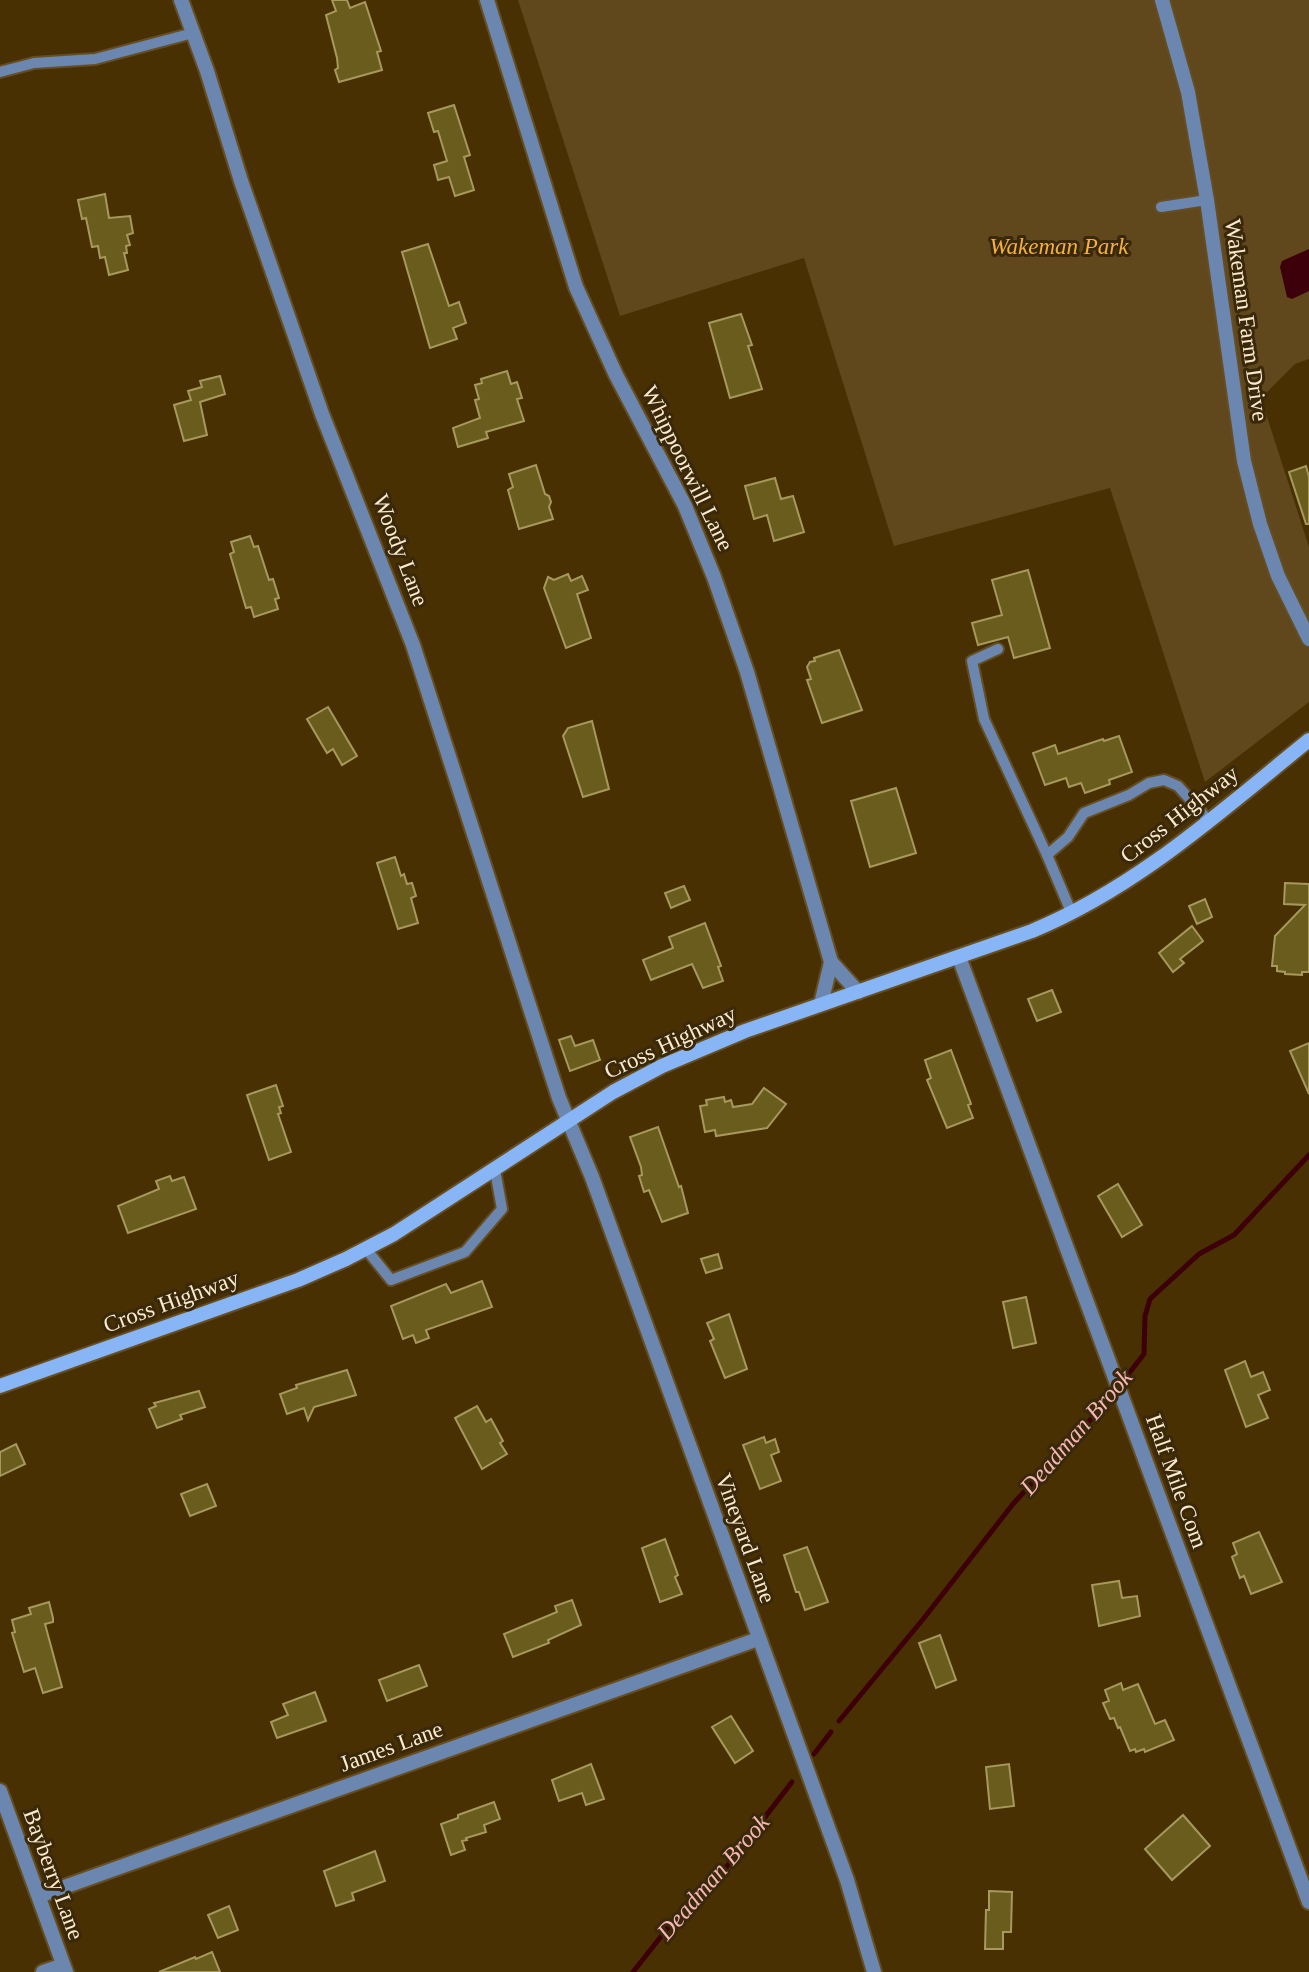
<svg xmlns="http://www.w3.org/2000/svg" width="1309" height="1972" font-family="Georgia,serif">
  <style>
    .green { fill: #61471c }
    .water { fill: #3d000b }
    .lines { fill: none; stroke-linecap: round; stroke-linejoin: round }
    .stream { stroke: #3d000b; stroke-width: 5 }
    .building { fill: #695c1d; stroke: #a6995b; stroke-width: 2 }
    .lane-casing { stroke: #654e23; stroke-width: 14 }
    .street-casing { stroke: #654e23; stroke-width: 18 }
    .secondary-casing { stroke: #654e23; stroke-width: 18 }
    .lane { stroke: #6b87b0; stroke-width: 10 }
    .street { stroke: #6b87b0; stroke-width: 14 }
    .secondary { stroke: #88b5f6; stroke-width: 14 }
    .labels { text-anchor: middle; stroke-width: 6; stroke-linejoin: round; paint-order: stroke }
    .park-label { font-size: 23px; font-style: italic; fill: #f4b23d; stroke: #39280a }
    .street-label { font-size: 23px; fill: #fdeace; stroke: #39280a }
    .water-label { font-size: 24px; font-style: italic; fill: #f6b7b8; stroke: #39280a }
  </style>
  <rect width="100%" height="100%" fill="#483002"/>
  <path class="green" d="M518 0H1309V359L1295 364 1261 398 1309 547V702L1205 782 1110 488 894 546 804 258 620 316Z"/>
  <path class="water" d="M1309 249V291L1292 299 1287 297 1280 267 1282 261Z"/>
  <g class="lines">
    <g class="stream">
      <path d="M839 1721 924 1618 1013 1504 1105 1404 1144 1354 1145 1316 1150 1299 1199 1254 1234 1235 1309 1155"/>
      <path d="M814 1754 831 1732"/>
      <path d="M633 1972 689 1901 724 1870 792 1782"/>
    </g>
  </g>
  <g class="building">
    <path d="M332 0H347L350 8 365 2 381 51 377 52 382 70 339 82 335 70 338 68 337 58 326 15 336 11Z"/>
    <path d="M454 105 470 155 464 157 474 190 455 196 449 177 438 180 434 165 447 161 438 131 434 132 428 113Z"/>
    <path d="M105 194 109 218 130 216 133 233 127 235 130 245 126 246 127 253H124L128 270 109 275 105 257 100 258 98 246 92 247 86 218 82 219 78 200Z"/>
    <path d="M428 244 449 306 459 302 466 323 453 328 457 339 430 348 402 252Z"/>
    <path d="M741 314 752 345 748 346 762 389 730 398 709 323Z"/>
    <path d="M507 371 511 384 517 382 522 398 517 399 524 421 486 432 488 438 458 447 453 428 480 418 475 400 479 399 475 385 482 383 481 379Z"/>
    <path d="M220 376 225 394 200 402 207 435 184 441 174 405 191 400 188 391 202 387 200 381Z"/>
    <path d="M536 465 545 494 549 496 551 502 549 507 553 519 519 529 508 490 513 487 509 474Z"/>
    <path d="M1306 466 1309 477V524H1306L1289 472Z"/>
    <path d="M775 478 781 499 793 496 804 532 774 541 767 515 754 519 745 486Z"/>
    <path d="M250 536 254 547 258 546 269 580 273 579 279 598 275 599 278 609 254 617 251 607 246 608 230 554 234 552 231 542Z"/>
    <path d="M1028 570 1050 648 1014 658 1008 637 978 645 972 623 1002 615 992 580Z"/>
    <path d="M568 574 571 581 582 576 588 590 577 594 591 638 566 648 544 588 548 577 554 580Z"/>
    <path d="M839 650 862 710 822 723 807 680 811 679 807 667 810 662 815 661 814 658Z"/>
    <path d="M328 707 357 756 342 765 333 749 327 753 307 719Z"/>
    <path d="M592 721 609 789 583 797 563 736 568 728Z"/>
    <path d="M1119 736 1132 772 1109 780 1110 784 1085 793 1081 783 1069 787 1066 778 1045 785 1033 753 1055 745 1058 754 1103 739 1104 741Z"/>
    <path d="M896 788 916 853 870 867 851 801Z"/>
    <path d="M395 857 401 876 404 874 407 884 412 883 416 896 411 898 418 923 398 929 377 863Z"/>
    <path d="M1285 883 1309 884V972H1302V975L1285 974V972L1277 971V966H1272L1275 936 1305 905 1284 904Z"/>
    <path d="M684 886 690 900 671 908 665 893Z"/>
    <path d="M1205 899 1212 917 1197 924 1189 906Z"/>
    <path d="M705 923 721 966 718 967 723 981 703 988 692 964 651 980 643 960 673 948 669 937Z"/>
    <path d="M1192 926 1203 941 1180 959 1184 963 1173 972 1159 953Z"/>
    <path d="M1052 990 1061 1012 1037 1021 1028 999Z"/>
    <path d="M571 1036 575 1046 593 1040 600 1060 570 1071 559 1040Z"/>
    <path d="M1309 1043V1094L1290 1051Z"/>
    <path d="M951 1050 971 1104 968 1105 973 1118 947 1128 927 1080 931 1078 925 1060Z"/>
    <path d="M276 1085 283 1106 279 1107 281 1113 278 1114 291 1152 269 1160 247 1095Z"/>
    <path d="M764 1088 786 1104 767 1128 716 1136 715 1130 705 1132 700 1106 707 1105 706 1100 724 1097 725 1102 731 1100 733 1107 752 1104Z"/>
    <path d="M658 1127 679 1187 681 1186 688 1213 662 1222 649 1190 644 1192 639 1176 642 1175 641 1167 630 1137Z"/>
    <path d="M170 1176 172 1181 184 1177 196 1209 128 1233 118 1206 159 1189 156 1181Z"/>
    <path d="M1118 1184 1142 1225 1122 1237 1098 1196Z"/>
    <path d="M718 1254 722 1268 706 1273 701 1259Z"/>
    <path d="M482 1281 492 1307 426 1330 429 1338 416 1343 413 1335 403 1339 391 1306 446 1284 451 1293Z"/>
    <path d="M1026 1297 1036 1343 1013 1348 1003 1302Z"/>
    <path d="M729 1314 747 1369 725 1378 710 1341 714 1339 707 1323Z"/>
    <path d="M1245 1361 1251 1377 1263 1372 1270 1390 1258 1395 1268 1418 1246 1427 1225 1370Z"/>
    <path d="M347 1370 356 1395 314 1407 308 1420 304 1408 287 1414 280 1394 297 1388 296 1385Z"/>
    <path d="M199 1391 205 1407 180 1415 182 1419 157 1428 149 1409 156 1406 154 1403Z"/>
    <path d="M477 1406 486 1422 491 1419 503 1441 500 1443 507 1454 482 1469 455 1418Z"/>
    <path d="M764 1437 766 1443 775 1439 779 1452 771 1455 781 1481 760 1489 743 1445Z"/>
    <path d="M16 1444 25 1464 0 1476V1452Z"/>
    <path d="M207 1484 216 1506 190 1516 181 1494Z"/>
    <path d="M1259 1532 1282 1582 1251 1594 1244 1576 1240 1578 1232 1557 1237 1554 1233 1543Z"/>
    <path d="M665 1539 678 1575 675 1577 682 1594 660 1602 642 1548Z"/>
    <path d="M807 1547 828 1602 805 1610 799 1592H796L784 1555Z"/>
    <path d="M1119 1581 1122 1598 1137 1596 1140 1616 1099 1626 1092 1585Z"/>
    <path d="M572 1600 581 1625 548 1640 549 1643 513 1657 504 1634 557 1612 555 1606Z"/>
    <path d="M49 1602 53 1618V1622L45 1624 62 1687 43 1693 35 1668 24 1672 12 1633 15 1632 12 1620 31 1614 29 1608Z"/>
    <path d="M940 1635 956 1680 936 1688 919 1643Z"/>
    <path d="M419 1665 427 1686 387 1701 379 1680Z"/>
    <path d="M1121 1683 1123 1690 1138 1684 1155 1724 1165 1720 1174 1740 1145 1752 1144 1749 1136 1752 1135 1749 1130 1751 1120 1727 1118 1728 1114 1718 1110 1719 1103 1703 1109 1701 1105 1690Z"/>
    <path d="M315 1692 326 1721 277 1738 271 1722 288 1715 283 1704Z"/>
    <path d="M731 1716 753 1751 735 1763 712 1727Z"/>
    <path d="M591 1764 604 1799 586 1805 582 1793 559 1801 552 1780Z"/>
    <path d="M1009 1764 1014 1806 990 1809 986 1767Z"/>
    <path d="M494 1802 500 1819 484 1825 486 1832 466 1838 467 1840 462 1841 465 1850 451 1855 441 1824 458 1818V1815Z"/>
    <path d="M1183 1815 1210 1846 1172 1880 1145 1849Z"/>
    <path d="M375 1851 385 1881 352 1893 354 1900 336 1906 324 1871Z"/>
    <path d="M989 1891 1012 1892 1011 1932H1003V1949H985L986 1910H989Z"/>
    <path d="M229 1906 238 1930 218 1938 208 1915Z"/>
    <path d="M212 1952 220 1972H159L195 1957 196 1959Z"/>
  </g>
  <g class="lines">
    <defs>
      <g id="lane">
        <path d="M0 72 34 63 95 59 193 33"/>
        <path d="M1161 207 1207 200"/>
        <path d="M998 649 972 661 984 719 1047 855"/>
        <path d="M1072 914 1047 855 1068 837 1084 813 1129 795 1149 783 1164 780 1178 786 1209 821"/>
        <path d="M366 1249 391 1280 465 1252 502 1209 495 1170"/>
      </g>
      <g id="street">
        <path d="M181 0 207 71 241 181 322 414 413 645 559 1098 592 1177 847 1880 874 1972"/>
        <path d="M487 0 576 287 616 375 685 506 714 577 747 672 831 962 821 1004"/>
        <path d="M1162 0 1188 92 1207 200 1244 461 1260 524 1278 576 1309 639"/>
        <path d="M959 957 1309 1902"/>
        <path d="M831 962 858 992"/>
        <path d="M0 1791 66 1972"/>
        <path d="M39 1896 758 1639"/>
        <path d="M43 1972 63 1965"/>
      </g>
      <path id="secondary" d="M0 1386 298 1280 346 1259 394 1234 613 1092 662 1066 745 1031 1032 931C1138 887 1221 811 1309 740"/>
    </defs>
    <use href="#lane" class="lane-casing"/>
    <use href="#street" class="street-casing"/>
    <use href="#secondary" class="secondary-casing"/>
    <use href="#lane" class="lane"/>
    <use href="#street" class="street"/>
    <use href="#secondary" class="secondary"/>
  </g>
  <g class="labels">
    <g class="park-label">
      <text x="1059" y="254">Wakeman Park</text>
    </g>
    <g class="street-label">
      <text transform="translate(1247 320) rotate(82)" y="8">Wakeman Farm Drive</text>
      <text transform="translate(688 468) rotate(64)" y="8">Whippoorwill Lane</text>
      <text transform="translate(401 550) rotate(69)" y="8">Woody Lane</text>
      <text transform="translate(1179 814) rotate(-38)" y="8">Cross Highway</text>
      <text transform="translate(670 1042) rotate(-25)" y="8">Cross Highway</text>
      <text transform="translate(171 1301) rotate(-20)" y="8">Cross Highway</text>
      <text transform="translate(1177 1481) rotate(70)" y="8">Half Mile Com</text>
      <text transform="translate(746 1538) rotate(70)" y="8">Vineyard Lane</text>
      <text transform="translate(391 1746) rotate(-20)" y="8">James Lane</text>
      <text transform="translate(54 1874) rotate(70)" y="8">Bayberry Lane</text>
    </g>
    <g class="water-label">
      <text transform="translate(1076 1432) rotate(-49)" y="8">Deadman Brook</text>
      <text transform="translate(713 1877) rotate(-49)" y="8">Deadman Brook</text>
    </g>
  </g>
</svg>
